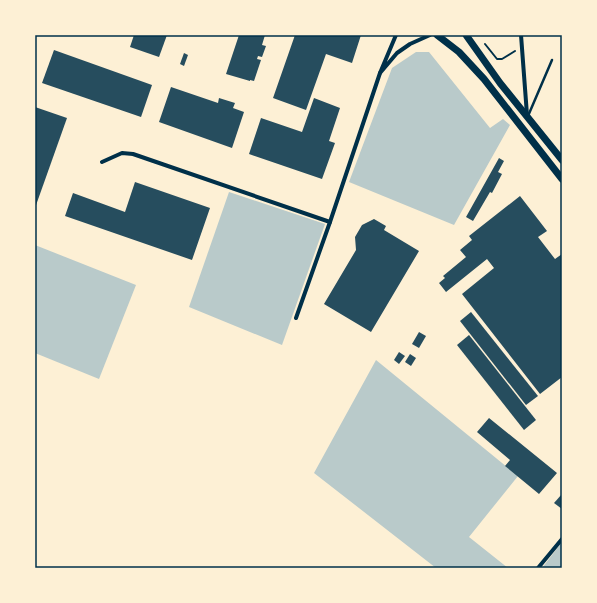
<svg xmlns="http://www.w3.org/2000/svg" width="597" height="603" font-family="Signika,sans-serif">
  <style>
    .green { fill: #b9caca }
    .building { fill: #264d5e }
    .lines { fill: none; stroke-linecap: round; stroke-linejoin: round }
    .path { stroke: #003049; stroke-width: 2 }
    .service { stroke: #003049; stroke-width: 2.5 }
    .minor { stroke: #003049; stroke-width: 4 }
    .primary { stroke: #003049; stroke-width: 7 }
    .neatline { fill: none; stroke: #003049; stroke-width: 1.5 }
  </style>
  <rect width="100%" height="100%" fill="#fdf0d5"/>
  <g class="green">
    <path d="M416 52H429L490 128 503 119 510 125 454 225 349 182 392 68Z"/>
    <path d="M229 192 325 224 282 345 189 307Z"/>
    <path d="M35 245 136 285 99 379 35 353Z"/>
    <path d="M376 360 518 476 469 537 508 568H436L314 473Z"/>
    <path d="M562 542V568H542Z"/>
  </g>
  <g class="building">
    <path d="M134 35H167L159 57 130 47Z"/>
    <path d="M239 35H265L262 45 266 46 262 57 258 56 257 59 261 60 254 81 250 80V81L226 74Z"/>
    <path d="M295 35H361L352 63 326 54 306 110 273 98Z"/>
    <path d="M54 50 152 85 141 117 42 83Z"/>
    <path d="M184 53 188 55 184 66 180 64Z"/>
    <path d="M171 87 218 103 219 98 235 103 233 108 244 112 232 148 159 122Z"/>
    <path d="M314 98 340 108 329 141 335 143 322 179 249 154 261 118 302 132Z"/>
    <path d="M35 107 67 118 35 208Z"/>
    <path d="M499 158 504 161 498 172 502 174 492 193 490 192 473 221 466 217Z"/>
    <path d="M135 182 210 208 192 260 65 216 73 193 125 212Z"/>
    <path d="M520 196 547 231 538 237 555 259 562 254V377L540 394 462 294 494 268 487 259 446 292 439 283 445 278 443 276 466 257 460 250 472 240 469 236Z"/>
    <path d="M374 219 386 226 384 230 419 251 371 332 324 304 356 250 355 237 362 225Z"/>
    <path d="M471 312 538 396 526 405 460 321Z"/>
    <path d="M419 332 426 336 419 348 412 344Z"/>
    <path d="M469 335 536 420 524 430 457 345Z"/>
    <path d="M399 352 405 356 399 364 394 360Z"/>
    <path d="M410 354 416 358 411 366 405 362Z"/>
    <path d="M489 418 557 473 539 494 505 466 510 460 477 432Z"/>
    <path d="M562 494V509L554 503Z"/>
  </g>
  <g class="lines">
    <path class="path" d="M485 44 497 59H502L515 51"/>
    <path class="service" d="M528 116 552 60"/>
    <g class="minor">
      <path d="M396 35 380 73 397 53 410 44 430 35"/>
      <path d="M521 35 527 115"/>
      <path d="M102 162 122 153 133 154 330 222"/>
      <path d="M296 318 330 222 380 73"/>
      <path d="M538 568 562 539"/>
    </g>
    <g class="primary">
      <path d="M437 35 459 52 484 79 562 179"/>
      <path d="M466 35 500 83 562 160"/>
    </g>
  </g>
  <rect width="597" height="603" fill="none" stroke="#fdf0d5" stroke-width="72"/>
  <rect x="36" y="36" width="525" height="531" class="neatline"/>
</svg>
